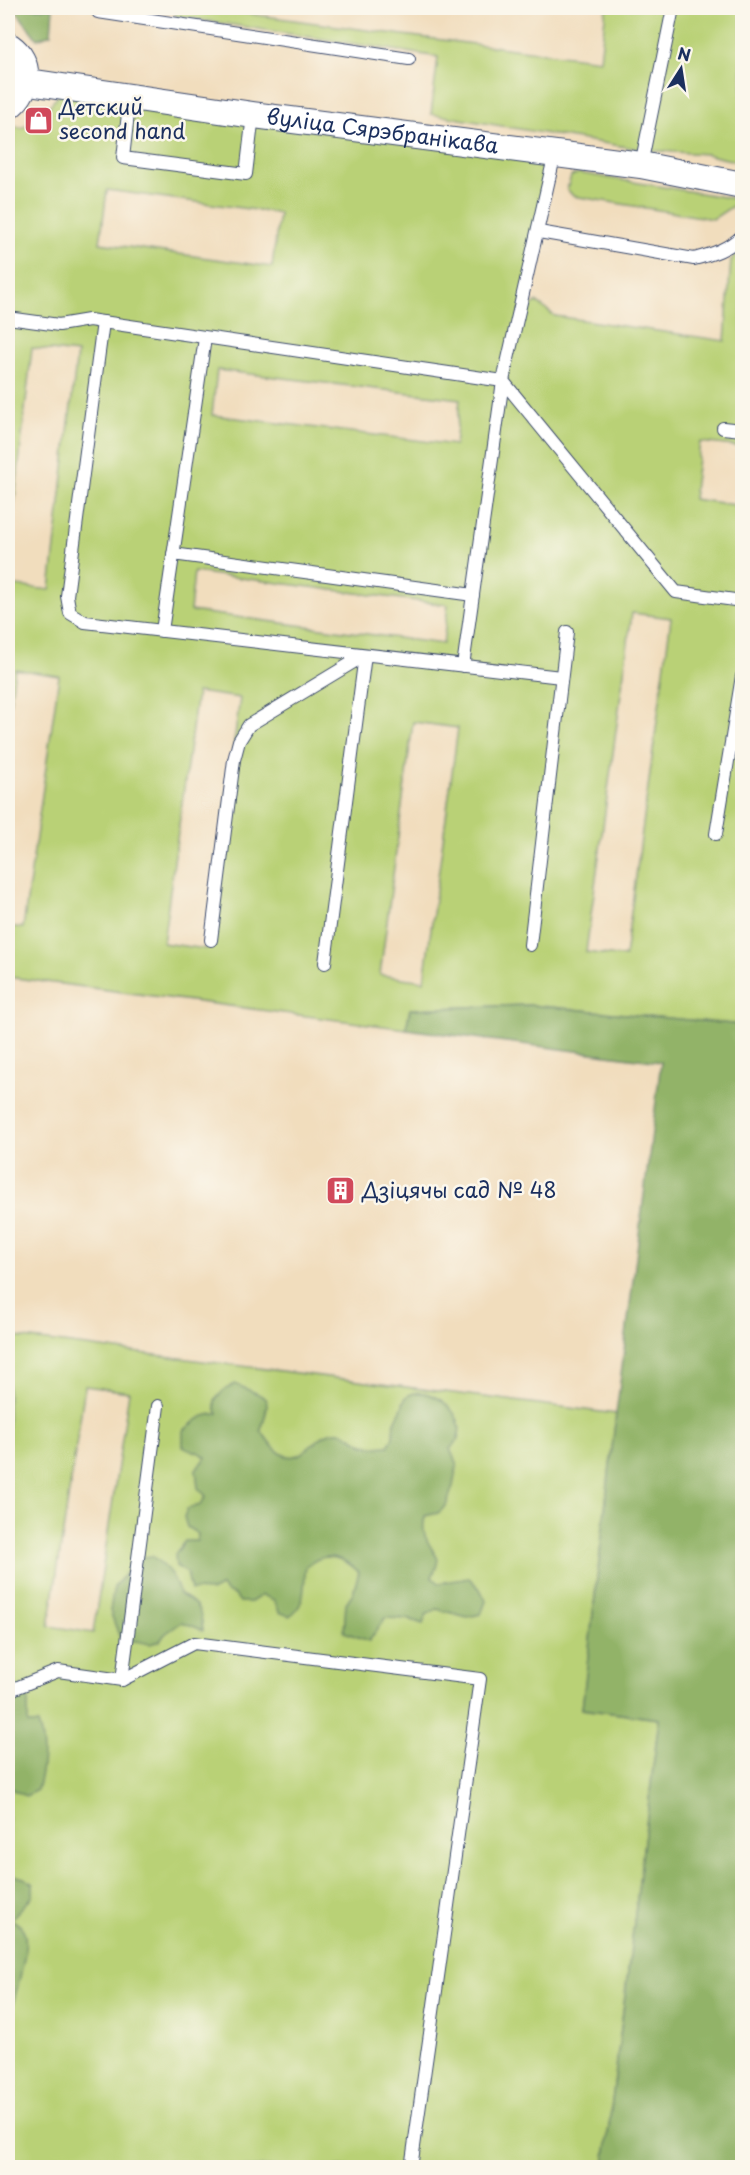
<svg xmlns="http://www.w3.org/2000/svg" width="750" height="2175" font-family="'Playpen Sans',sans-serif">
  <style>
    .green { fill: #b9d176; stroke: #6a806a; stroke-width: 1.5; fill-rule: evenodd }
    .forest { fill: #92b367; stroke: #567162; stroke-width: 1.5 }
    .lines { fill: none; stroke-linecap: round; stroke-linejoin: round }
    .service-casing { stroke: #3b496c; stroke-width: 14 }
    .minor-casing { stroke: #3b496c; stroke-width: 28 }
    .tertiary-casing { stroke: #3b496c; stroke-width: 34 }
    .service { stroke: #fff; stroke-width: 12 }
    .minor { stroke: #fff; stroke-width: 26 }
    .tertiary { stroke: #fff; stroke-width: 32 }
    .labels { text-anchor: middle; stroke-width: 5; stroke-linejoin: round; paint-order: stroke }
    .poi-label { font-size: 21px; fill: #1b2f5e; stroke: #fbf7ec; text-anchor: start }
    .street-label { font-size: 21px; fill: #1b2f5e; stroke: #fbf7ec }
  </style>
  <rect width="100%" height="100%" fill="#fbf7ec"/>
  <filter id="ink" filterUnits="userSpaceOnUse"><feTurbulence type="fractalNoise" baseFrequency=".0167" numOctaves="2"/><feDisplacementMap in="SourceGraphic" scale="12" xChannelSelector="R" yChannelSelector="G"/><feConvolveMatrix kernelMatrix="1 2 1 2 8 2 1 2 1" color-interpolation-filters="sRGB"/></filter>
  <filter id="wash" filterUnits="userSpaceOnUse"><feTurbulence type="fractalNoise" baseFrequency=".008" numOctaves="4" result="noise"/><feDisplacementMap in="SourceGraphic" scale="24" xChannelSelector="R" yChannelSelector="G"/><feGaussianBlur stdDeviation="1.35" result="paint"/><feColorMatrix in="noise" values="0 0 0 0 0 0 0 0 0 0 0 0 0 0 0 0 0 1.4 0 .05"/><feComposite in="paint" operator="in"/></filter>
  <g filter="url(#wash)">
    <rect width="100%" height="100%" fill="#f1ddbd"/>
    <g class="green">
      <path d="M176 8H207L403 35 600 60 606 8H742V163L706 154 644 150 431 114 438 57 175 16Z"/>
      <path d="M65 87 555 153 519 316 536 302 555 316 725 341 731 260 742 248V447L700 442 693 499 742 506V1025L529 1005 410 1009 406 1029 8 977V926L23 928 59 676 15 669 8 717V585L50 590 77 353 32 348 8 560V125L22 128 46 110ZM107 190 279 213 272 267 100 243ZM217 370 460 399 455 445 212 415ZM194 572 448 605 443 644 190 611ZM632 613 671 618 625 957 586 952ZM197 692 240 698 206 949 163 943ZM413 722 458 728 424 981 380 975Z"/>
      <path d="M579 173 742 200 713 219 573 196 567 189 571 176Z"/>
      <path d="M8 1336 616 1414 582 1709 659 1719 604 2167 8 2168ZM85 1386 129 1392 93 1633 49 1626Z"/>
    </g>
    <g class="forest">
      <path d="M14 8H53L51 34 37 39Z"/>
      <path d="M529 1005 742 1025V2167H604L659 1719 582 1709 616 1414 661 1062 406 1029 410 1009Z"/>
      <path d="M235 1384C268 1399 273 1393 261 1430 298 1491 310 1427 340 1432 350 1434 359 1444 369 1446 374 1448 382 1446 388 1446 395 1436 392 1435 394 1425 395 1419 400 1413 402 1408 403 1405 403 1401 405 1399 422 1376 483 1420 450 1449L457 1465 453 1486 446 1506 438 1513 425 1516C420 1535 429 1543 438 1559L436 1568 432 1577 439 1583 469 1578 480 1589 486 1601 481 1614 467 1617 437 1609 426 1615 423 1624 408 1619 385 1618 369 1641 344 1632 346 1603 353 1593 359 1572C343 1557 324 1550 306 1567 303 1585 307 1606 289 1616L279 1612 274 1600 262 1595 251 1602H240L235 1595 226 1592 222 1586 213 1591 191 1590 187 1573 176 1566 175 1554 185 1541H197L198 1534 187 1527 184 1517 187 1509 200 1505 206 1496 198 1488 196 1469 203 1462 206 1457C196 1449 192 1452 183 1446V1431C195 1421 203 1413 218 1414L215 1408V1400L224 1390Z"/>
      <path d="M152 1556C166 1567 176 1576 179 1594 198 1603 201 1609 203 1630L182 1622 165 1634 160 1641 150 1644 120 1638 110 1611 114 1587 138 1558Z"/>
      <path d="M8 1683 28 1693V1724H38C46 1746 43 1768 37 1790L26 1796 13 1790 8 1781Z"/>
      <path d="M8 1874 24 1878 33 1884V1896L11 1919C14 1921 19 1924 22 1928 34 1943 12 2003 8 2022Z"/>
    </g>
  </g>
  <g filter="url(#ink)">
    <g class="lines">
      <defs>
        <g id="service">
          <path d="M96 8 98 12 409 59"/>
          <path d="M130 96 123 158 246 174 253 115"/>
          <path d="M555 153 503 381 676 592 742 601"/>
          <path d="M641 165 673 8"/>
          <path d="M539 232 694 259C713 254 728 249 742 236"/>
          <path d="M8 318 59 325 89 320 503 381 463 666"/>
          <path d="M103 322 67 596 70 613 85 622 561 677"/>
          <path d="M723 428 742 430"/>
          <path d="M173 554 473 595"/>
          <path d="M162 631 205 338"/>
          <path d="M716 834 742 676"/>
          <path d="M211 940 234 760 239 741 249 725 365 655"/>
          <path d="M530 945 567 632"/>
          <path d="M325 963 365 655"/>
          <path d="M122 1680 194 1643 480 1679 411 2168"/>
          <path d="M8 1691 58 1671 122 1680 158 1406"/>
        </g>
        <g id="minor">
          <path id="s1" d="M22 81 253 115 641 165 742 185"/>
        </g>
        <path id="tertiary" d="M8 49C28 63 26 88 8 103"/>
      </defs>
      <use href="#service" class="service-casing"/>
      <use href="#minor" class="minor-casing"/>
      <use href="#tertiary" class="tertiary-casing"/>
      <use href="#service" class="service"/>
      <use href="#minor" class="minor"/>
      <use href="#tertiary" class="tertiary"/>
    </g>
  </g>
  <defs>
    <symbol id="shop-square" viewBox="-11 -11 22 22"><rect x="-9" y="-9" width="18" height="18" rx="4" fill="#d1495b" stroke="#fbf7ec"/><path d="M-5-2.5h2.3a2.7 3.5 0 0 1 5.4 0H5L5.5 6h-11ZM-1.5-2.5h3a1.5 2.3 0 0 0-3 0Z" fill="#fff"/></symbol>
    <symbol id="building-square" viewBox="-11 -11 22 22"><rect x="-9" y="-9" width="18" height="18" rx="4" fill="#d1495b" stroke="#fbf7ec"/><path d="M-4-6H4V6H1V3H-1V6H-4ZM-2.5-4.3h1.7v1.8h-1.7ZM.8-4.3h1.7v1.8H.8ZM-2.5-1h1.7V.8h-1.7ZM.8-1h1.7V.8H.8Z" fill="#fff"/></symbol>
  </defs>
  <g fill-rule="evenodd">
    <use href="#shop-square" x="22" y="104" width="33" height="33"/>
    <use href="#building-square" x="324" y="1174" width="33" height="33"/>
  </g>
  <g class="labels">
    <g class="poi-label">
      <text x="59" y="115">Детский<tspan x="59" dy="24">second hand</tspan></text>
      <text x="362" y="1198">Дзіцячы сад № 48</text>
    </g>
    <g class="street-label">
      <text dy="7" stroke="none"><textPath href="#s1" startOffset="364">вуліца Сярэбранікава</textPath></text>
    </g>
  </g>
  <rect width="750" height="2175" fill="none" stroke="#fbf7ec" stroke-width="30"/>
  <g transform="translate(681 69) rotate(12)" stroke="#fbf7ec" stroke-width="4.5" paint-order="stroke">
  <path d="M0-4.5L10 22L0 15L-10 22Z" fill="#1b2f5e"/>
  <text y="-9" font-size="16" font-weight="bold" text-anchor="middle" fill="#1b2f5e">N</text>
  </g>
</svg>
